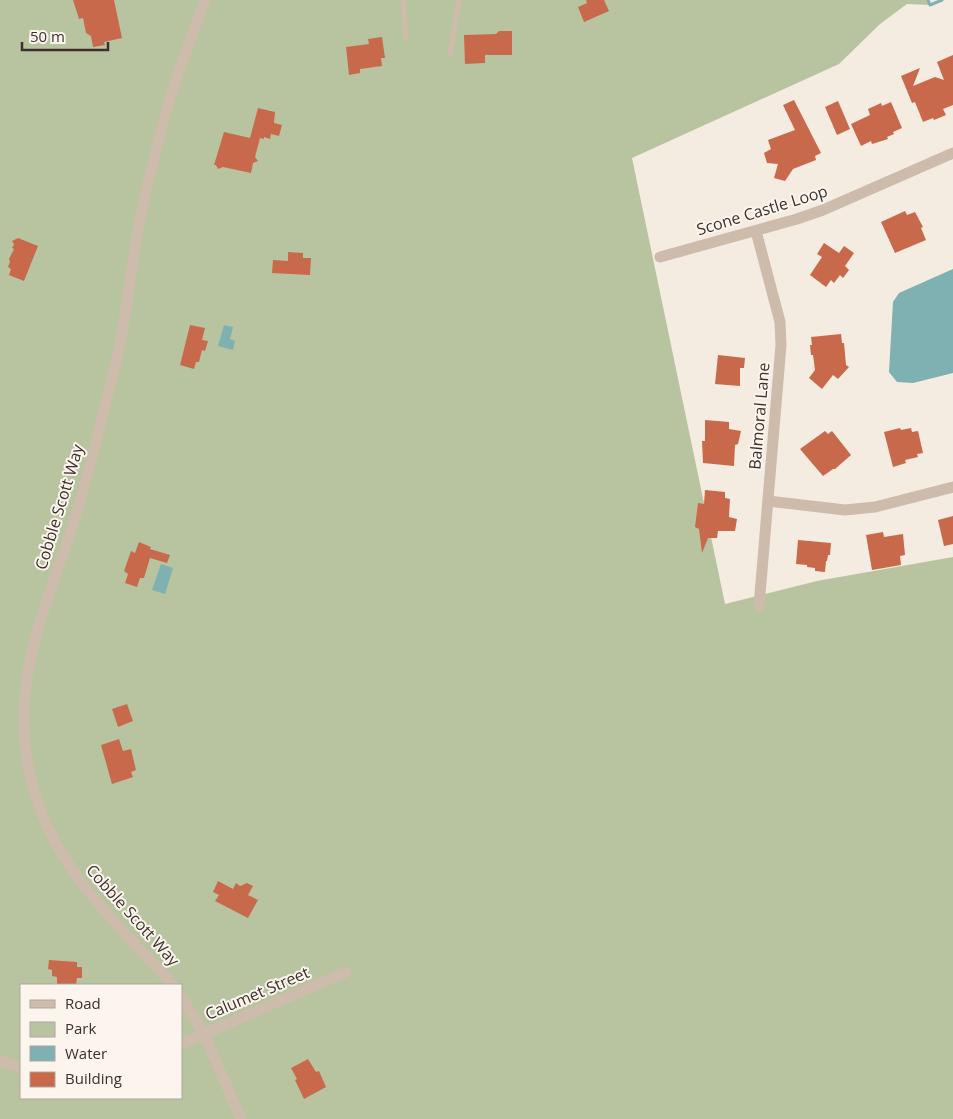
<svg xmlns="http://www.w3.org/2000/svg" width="953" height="1119" font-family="'Open Sans',sans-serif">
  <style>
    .green { fill: #b8c4a0; fill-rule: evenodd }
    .water { fill: #7fb0b2 }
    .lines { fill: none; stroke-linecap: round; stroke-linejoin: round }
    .stream { stroke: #7fb0b2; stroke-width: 3 }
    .building { fill: #c8694b }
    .service { stroke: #cdbbac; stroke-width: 5.5 }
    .minor { stroke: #cdbbac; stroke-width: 11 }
    .labels { text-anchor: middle; stroke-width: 4; stroke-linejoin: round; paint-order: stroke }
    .street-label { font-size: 16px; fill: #3b302b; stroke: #fbf5ee }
  </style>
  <rect width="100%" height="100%" fill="#f4ebe1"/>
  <path class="green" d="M0 0H928L930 5 907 4 880 24 839 64 632 158 725 604 817 581 953 557V1119H0ZM21 985H181V1098H21Z"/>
  <g class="water">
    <path d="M953 269V373L913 383 897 382 889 372 893 302 899 293Z"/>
    <path d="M224 325 233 327 230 339 235 341 233 350 218 346Z"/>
    <path d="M161 564 173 568 165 594 152 590Z"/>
  </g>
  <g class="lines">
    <path class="stream" d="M928 0 930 5 942 0"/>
  </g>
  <g class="building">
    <path d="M73 0H114L122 38 104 42 105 45 93 47 91 36 86 33 83 18 79 19Z"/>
    <path d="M586 0H604L609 11 584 22 578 7 587 3Z"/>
    <path d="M499 31H512V55H485V63L465 64 464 35 496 34Z"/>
    <path d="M382 37 385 58H381L382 66 360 69V73L349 75 346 47 369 44 368 39Z"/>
    <path d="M953 55V105L943 109 946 115 934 120 933 118 923 122 915 102 912 103 901 76 920 68 913 86 935 77 944 80 937 62Z"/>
    <path d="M794 100 821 153 815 156 816 160 793 169 785 181 774 178 778 164 767 163 764 153 771 149 768 140 795 130 783 105Z"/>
    <path d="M838 101 850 129 837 135 825 107Z"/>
    <path d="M891 102 902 128 893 132 894 134 887 137 888 139 872 144 871 141 861 146 851 124 870 115 868 109 881 103 882 106Z"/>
    <path d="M258 108 275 112 274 123 282 125 279 136 271 134 270 139 264 137V139L260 138 255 157 258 161 253 163 251 173 223 167 218 169 216 165H214L224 132 250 138Z"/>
    <path d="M905 211 907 215 915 212 923 227 921 228 926 240 895 253 881 222Z"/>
    <path d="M18 238 38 246 24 281 9 275 11 269 8 267 10 262 9 259 14 249 12 248 14 244 12 241Z"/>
    <path d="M824 243 839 253 844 246 854 253 845 266 849 270 843 278 840 275 834 283 831 280 826 287 810 275 822 257 817 254Z"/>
    <path d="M288 252 303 253V258H311L310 275 272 273 273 260 288 261Z"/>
    <path d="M190 325 205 328 202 340 208 341 205 351 202 350 199 362H196L194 369 180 365Z"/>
    <path d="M841 334 842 343H844L846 365 849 367 838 379 833 375 822 389 809 378 815 370 813 355H811L810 345H812L811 337Z"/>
    <path d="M718 355 745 358 744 368H740V386L715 384Z"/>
    <path d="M705 420 729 422V429L741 431 738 444 735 445 734 466 703 463 702 441H705Z"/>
    <path d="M900 428 901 430 911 428 912 432 918 431 923 453 917 454 918 457 905 460 906 463 893 467 884 432Z"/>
    <path d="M825 431 828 434 832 431 851 455 835 469H833L823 476 800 449Z"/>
    <path d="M705 490 725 492V498L730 499 729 517 737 519 735 531H718L717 538H708L702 553 699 529 695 527 698 503 704 504Z"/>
    <path d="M953 516V544L944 546 938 520Z"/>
    <path d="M883 532 884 537 903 534 905 555 900 556 901 565 872 570 866 535Z"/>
    <path d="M798 540 831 543 830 555H828L827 561H826L825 572 815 571V568L807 567V565L796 564Z"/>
    <path d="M139 542 151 547 150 549 170 555 167 563 150 558 144 578H140L137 587 125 583 128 574 124 571 131 551 135 553Z"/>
    <path d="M127 704 133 721 118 727 112 709Z"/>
    <path d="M119 739 123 751 131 749 136 770 131 772 133 777 112 784 101 745Z"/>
    <path d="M218 881 233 889 236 883 240 886 247 883 253 886 248 895 258 900 248 918 215 901 219 895 213 892Z"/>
    <path d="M49 960 77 962V967H82V978H77L76 985H57V977L52 976V970L48 969Z"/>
    <path d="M308 1059 316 1072 319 1071 326 1087 304 1099 295 1080 297 1079 291 1068Z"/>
  </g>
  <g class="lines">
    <g class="service">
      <path d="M403 0 406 37"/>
      <path d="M450 54 459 0"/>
    </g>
    <g class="minor">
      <path d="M756 231 780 322 781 345 759 606"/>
      <path d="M660 257 797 219 823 210 953 153"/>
      <path d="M768 501 845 510 875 507 953 487"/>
      <path d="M173 985C115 920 55 871 32 783 6 683 47 607 76 515 91 466 102 415 115 366 128 314 131 260 142 209 151 171 160 132 171 95 181 63 194 32 205 0"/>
      <path d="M181 996 204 1034 241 1119"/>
      <path d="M181 1044 346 972"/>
      <path d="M0 1061 21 1068"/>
    </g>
  </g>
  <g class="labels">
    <g class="street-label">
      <text transform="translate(762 210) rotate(-17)" y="6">Scone Castle Loop</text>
      <text transform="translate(759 416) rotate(-85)" y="6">Balmoral Lane</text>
      <text transform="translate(59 507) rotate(-73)" y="6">Cobble Scott Way</text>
      <text transform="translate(133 915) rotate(48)" y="6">Cobble Scott Way</text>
      <text transform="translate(257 993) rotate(-23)" y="6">Calumet Street</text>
    </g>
  </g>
  <rect x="20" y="984" width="162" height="115" fill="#fbf5ee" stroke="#aea6a0"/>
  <rect x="30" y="1000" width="25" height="8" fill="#cdbbac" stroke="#aea6a0"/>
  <text x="65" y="1009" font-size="15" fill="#3b302b">Road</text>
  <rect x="30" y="1022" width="25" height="15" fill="#b8c4a0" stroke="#aea6a0"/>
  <text x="65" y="1034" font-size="15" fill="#3b302b">Park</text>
  <rect x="30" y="1046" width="25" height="15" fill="#7fb0b2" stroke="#aea6a0"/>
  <text x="65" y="1059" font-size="15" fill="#3b302b">Water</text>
  <rect x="30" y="1072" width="25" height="15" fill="#c8694b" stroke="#aea6a0"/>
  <text x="65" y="1084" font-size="15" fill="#3b302b">Building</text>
  <path d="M22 42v8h86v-8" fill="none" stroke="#3b302b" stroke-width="2.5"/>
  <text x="30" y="42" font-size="15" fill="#3b302b" stroke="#fbf5ee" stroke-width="4" paint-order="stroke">50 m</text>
</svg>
